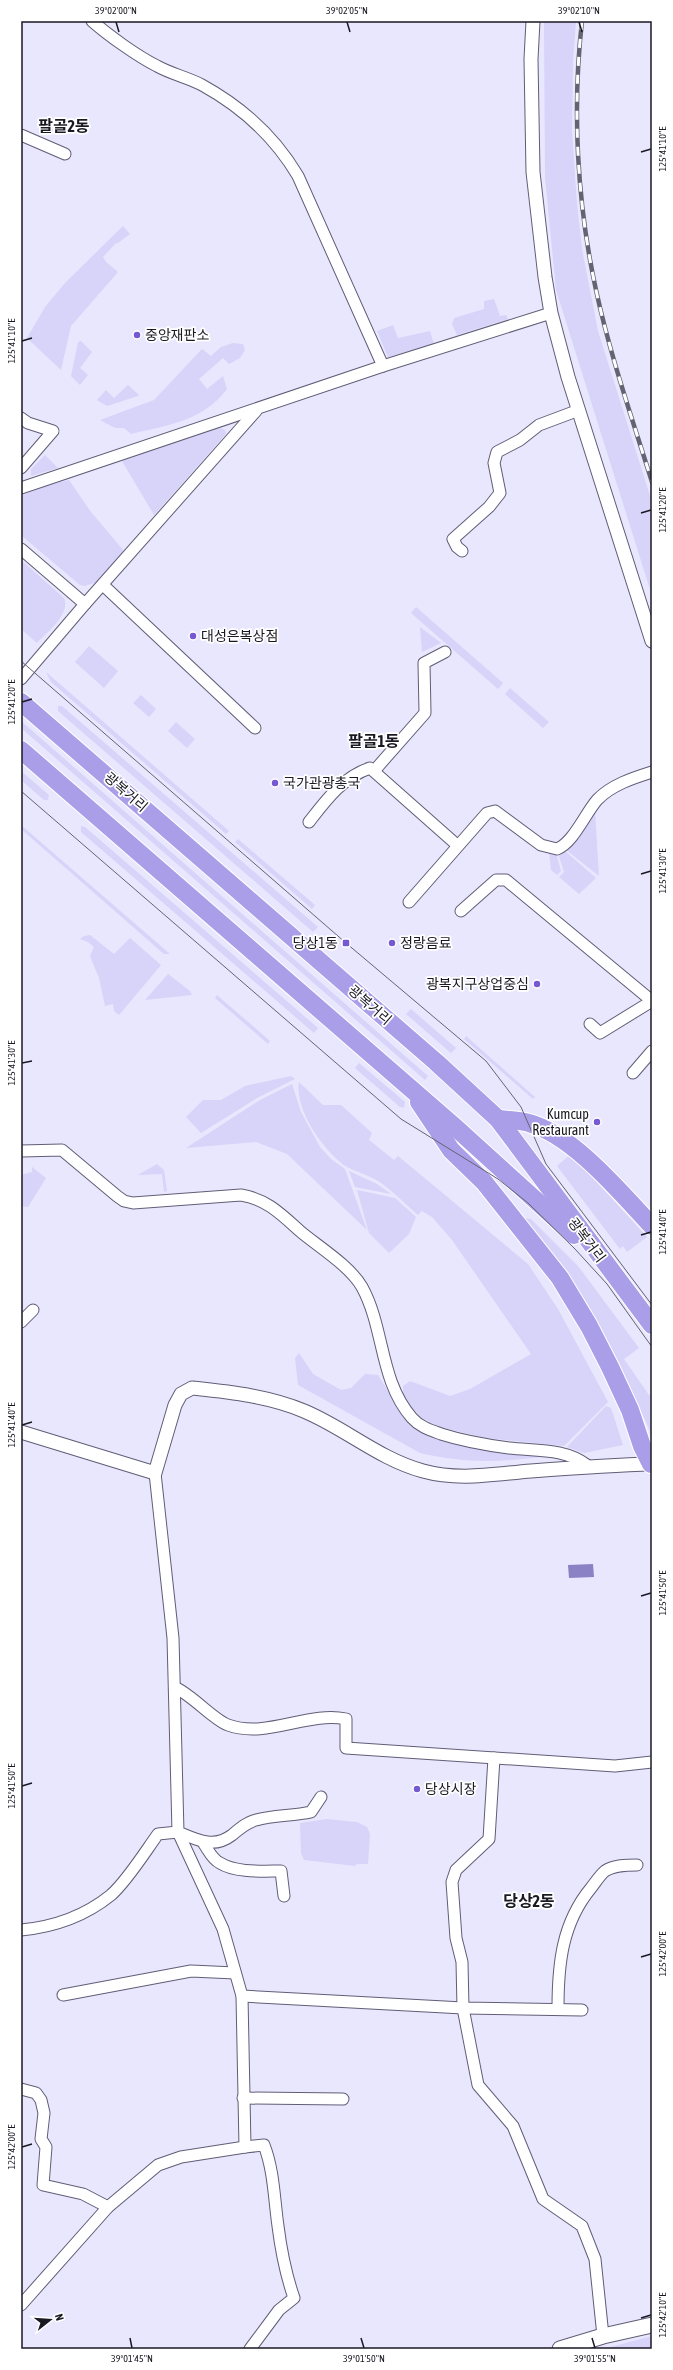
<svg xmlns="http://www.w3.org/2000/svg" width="673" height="2370" font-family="'Asap Condensed','Noto Sans KR',sans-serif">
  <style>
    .green { fill: #d7d3f9 }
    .water { fill: #8b81c5 }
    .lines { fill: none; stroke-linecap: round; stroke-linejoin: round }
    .minor-casing { stroke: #605d76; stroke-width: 13 }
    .tertiary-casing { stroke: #605d76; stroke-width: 15 }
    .secondary-casing { stroke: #605d76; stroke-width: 17 }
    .trunk-casing { stroke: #fff; stroke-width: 20 }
    .minor { stroke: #fff; stroke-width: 11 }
    .tertiary { stroke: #fff; stroke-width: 13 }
    .secondary { stroke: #fff; stroke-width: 15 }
    .trunk { stroke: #ab9ee8; stroke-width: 18 }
    .tram { stroke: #646371; stroke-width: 1 }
    .rail-casing { stroke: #646371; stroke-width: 4.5 }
    .rail { stroke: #fff; stroke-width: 3; stroke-dasharray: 9; stroke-linecap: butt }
    .ticks { fill: none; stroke: #1a1923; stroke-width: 1.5 }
    .poi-dot { fill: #7558d2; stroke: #fff; stroke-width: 1.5 }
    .labels { text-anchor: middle; stroke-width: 3.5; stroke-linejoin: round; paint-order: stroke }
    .poi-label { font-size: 14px; fill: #1a1923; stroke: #fff; text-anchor: start }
    .street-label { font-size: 14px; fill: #1a1923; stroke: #fff }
    .quarter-label { font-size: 16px; font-weight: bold; fill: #1a1923; stroke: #fff }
    .neatline { fill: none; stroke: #1a1923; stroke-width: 1.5 }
    .ticks-label { font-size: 10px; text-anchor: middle; fill: #1a1923 }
  </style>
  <rect width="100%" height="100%" fill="#e9e7fe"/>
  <g class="green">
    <path d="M544 21H576L573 62 572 131 577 204 582 249 598 331 652 502V596L556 290 545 177Z"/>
    <path d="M123 226 130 234 118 243H116L103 257 106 262 118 272 71 326 61 370 27 338 45 307 65 283Z"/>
    <path d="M494 299 500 316 506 315 508 319 457 335 452 324 454 318 484 309V301Z"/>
    <path d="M393 325 398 338 430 331 434 344 388 357 377 331Z"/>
    <path d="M81 341 92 352 80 368 88 375 80 385 71 376 78 342Z"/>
    <path d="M233 343 243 344 245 350 240 358 229 364 223 358 199 379 207 389 223 376 227 389C203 421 168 425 131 434L124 428H115L100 420 154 400 202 349 211 356 221 347Z"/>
    <path d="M128 385 139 395 138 396 107 406 97 400 106 390 114 398Z"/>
    <path d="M220 428 225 430 226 434 154 515 122 461Z"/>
    <path d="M45 455 58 468 31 476V469Z"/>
    <path d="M69 480 91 512 124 551 97 582 85 586 80 585 21 535V496L48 485Z"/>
    <path d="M21 560 64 598C71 614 47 632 37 643L21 629Z"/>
    <path d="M416 607 503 683 498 689 411 613Z"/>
    <path d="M420 627 441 643 422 652Z"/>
    <path d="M89 646 118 671 104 688 75 662Z"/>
    <path d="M46 672 229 831 226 834 51 682Z"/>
    <path d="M510 688 549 722 543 728 505 694Z"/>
    <path d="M141 695 156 709 149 717 133 703Z"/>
    <path d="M58 706H62L318 927 313 932 58 711Z"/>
    <path d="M21 721 428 1076 425 1080 21 728Z"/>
    <path d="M176 722 195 739 187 748 168 731Z"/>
    <path d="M21 771 49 795 48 800H44L21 780Z"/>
    <path d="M595 811 599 876 565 849Z"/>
    <path d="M21 825 170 954H164L21 829Z"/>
    <path d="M81 826 85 827 318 1028 314 1033 81 832Z"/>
    <path d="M238 839 315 905 312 909 235 842Z"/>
    <path d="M565 851 596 878 579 894 559 877 564 872 558 853Z"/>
    <path d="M549 852 556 853 561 871 557 875 551 870Z"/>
    <path d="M90 935 114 954 130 938 161 965 119 1015 114 1011 113 1004 105 1006 99 978 90 956 94 947 88 942 80 939 84 936Z"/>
    <path d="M168 974 190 991 192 995 145 1000Z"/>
    <path d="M217 995 270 1041 268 1044 215 998Z"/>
    <path d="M411 1009 456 1048 451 1053 406 1014Z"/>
    <path d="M466 1036 535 1097 533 1099 464 1039Z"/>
    <path d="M359 1063 405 1102 404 1108 400 1107 355 1068Z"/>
    <path d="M291 1076 295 1079 257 1098 201 1133 186 1117 203 1100H221L245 1086Z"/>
    <path d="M299 1082 323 1105H341L372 1133 369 1140 394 1160 398 1156 528 1264 558 1309 608 1402 564 1446 486 1438 439 1427 420 1417 403 1396V1386L410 1381 450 1396 470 1389 531 1354 452 1240 432 1217 422 1211 418 1215C405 1204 392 1190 378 1181 368 1175 357 1172 347 1167 325 1153 294 1109 299 1082Z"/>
    <path d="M292 1084 301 1112 320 1147 331 1159 345 1169 367 1230 287 1154 256 1142 186 1148 260 1100Z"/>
    <path d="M571 1154 647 1237 627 1252 623 1246 620 1249 557 1166Z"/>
    <path d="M157 1164 164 1170 167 1191 164 1192 162 1174 138 1175Z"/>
    <path d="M32 1167 46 1178 28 1207 21 1206V1175L32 1172Z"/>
    <path d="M349 1171 377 1184 391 1194 355 1187Z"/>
    <path d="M357 1190 395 1198 416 1217 409 1234 389 1253 369 1233Z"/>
    <path d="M525 1218 531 1219 578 1266 639 1348 624 1359 649 1395 652 1394V1435L618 1361 580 1294 525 1224Z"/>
    <path d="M299 1353 313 1374 341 1390 351 1388 365 1374 378 1375 393 1399 415 1427 549 1456C502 1462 467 1464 420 1453L298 1385 295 1358Z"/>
    <path d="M606 1406 611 1408 623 1445 584 1453 567 1447Z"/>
    <path d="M327 1819 357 1822 367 1827 370 1834 368 1864H357L355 1866 304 1860 301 1853 300 1823Z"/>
    <path d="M652 2336V2349H603Z"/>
  </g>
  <path class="water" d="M593 1564 594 1577 569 1578 568 1565Z"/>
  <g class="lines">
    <defs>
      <g id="minor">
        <path d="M92 21C108 35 137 56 157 66 171 74 187 77 202 85 242 107 275 137 298 176L383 366"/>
        <path d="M21 135 65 154"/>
        <path d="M21 418 28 423 53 431 21 468"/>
        <path d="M21 488 383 366 551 313"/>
        <path d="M21 549 85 604"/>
        <path d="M462 551 457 547 453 539 489 507 500 493 494 463 497 452 520 440 539 425 579 410"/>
        <path d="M103 585 255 728"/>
        <path d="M21 679 85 604 256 411"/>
        <path d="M374 771 425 713 424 663 445 652"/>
        <path d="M309 822C326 800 343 777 370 768L457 845"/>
        <path d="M409 902 487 813 495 811 541 845 557 849C573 843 585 814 597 800 611 785 633 778 652 772"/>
        <path d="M461 911 496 880H506L652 1001"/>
        <path d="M590 1024 600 1033 652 1001"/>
        <path d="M633 1073 652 1051"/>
        <path d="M21 1151 62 1150 117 1196 124 1201 133 1203 241 1195C267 1199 282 1215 301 1232 319 1247 350 1266 362 1287 385 1329 379 1380 412 1418 420 1427 430 1430 441 1434 463 1441 486 1445 509 1448 536 1451 565 1448 587 1465"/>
        <path d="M21 1322 33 1310"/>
        <path d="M155 1473 173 1638 178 1832C197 1840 214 1849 232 1835 239 1829 247 1822 256 1820 273 1815 293 1816 311 1812L321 1797"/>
        <path d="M176 1688C193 1696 214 1720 228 1725 267 1739 308 1711 346 1719V1748L615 1766 652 1762"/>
        <path d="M494 1758 489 1839 456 1870 452 1882 456 1938 462 1962 463 2008 478 2085 513 2126 543 2199 582 2226 595 2259 603 2336"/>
        <path d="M204 1844C209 1851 212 1859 220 1863 236 1873 263 1871 281 1871L284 1896"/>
        <path d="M21 1930C53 1927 85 1916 111 1895 127 1881 145 1852 158 1834L178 1832 223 1929 242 1996 245 2147 181 2157 158 2165 108 2207 21 2305"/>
        <path d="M63 1995 191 1971 235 1973"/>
        <path d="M242 1996 463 2008 582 2010"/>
        <path d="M558 2008C558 1964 562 1923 591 1888 595 1883 600 1875 605 1871 614 1865 627 1865 637 1865"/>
        <path d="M21 2089 36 2093 41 2100 44 2113 41 2139 46 2147 43 2185 83 2194 108 2207"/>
        <path d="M243 2098 343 2099"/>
        <path d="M245 2147 264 2145C274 2171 274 2198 278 2226 281 2250 286 2275 294 2298L279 2310 250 2349"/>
      </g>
      <g id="tertiary">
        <path d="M533 21 531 59 533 172 545 277 551 313 568 377 652 641"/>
        <path d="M21 1432 155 1473 175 1405 181 1394 192 1388C229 1392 269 1396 304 1411 345 1428 379 1459 423 1471 459 1481 494 1474 531 1471 571 1468 611 1465 652 1464"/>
      </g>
      <path id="secondary" d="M560 2349 603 2336 652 2325"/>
      <g id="trunk">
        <path d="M21 702 436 1062 498 1119 652 1325"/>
        <path d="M21 750 455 1127 574 1235"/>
        <path d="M419 1102 451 1150 484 1182 560 1278 589 1326 610 1367 630 1410 642 1446 651 1464"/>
        <path d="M498 1119C508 1120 519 1120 529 1123 573 1135 621 1193 652 1226"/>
      </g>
    </defs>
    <use href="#minor" class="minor-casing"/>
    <use href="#tertiary" class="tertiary-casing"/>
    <use href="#secondary" class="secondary-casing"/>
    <use href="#trunk" class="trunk-casing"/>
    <use href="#minor" class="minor"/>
    <use href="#tertiary" class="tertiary"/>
    <use href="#secondary" class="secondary"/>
    <use href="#trunk" class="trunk"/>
    <g class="tram">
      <path d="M21 661 346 943 486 1061 521 1107 546 1164 652 1305"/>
      <path d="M21 791 401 1119 498 1179 528 1203 575 1249 607 1284 652 1347"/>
    </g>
    <defs>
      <path id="rail" d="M582 21C572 109 577 203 596 290 610 355 632 418 652 482"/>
    </defs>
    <use href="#rail" class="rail-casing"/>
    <use href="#rail" class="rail"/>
  </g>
  <path class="ticks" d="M116 22 119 32M347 22 350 32M579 22 582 32M641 152 651 149M22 341 32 338M641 513 651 510M22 702 32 699M641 874 651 871M22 1063 32 1061M641 1235 651 1232M22 1425 32 1422M641 1596 651 1593M22 1786 32 1783M641 1957 651 1954M22 2147 32 2144M641 2318 651 2315M130 2338 132 2348M361 2338 364 2348M592 2338 595 2348"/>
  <g class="poi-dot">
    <circle cx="137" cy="335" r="4"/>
    <circle cx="193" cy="636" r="4"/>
    <circle cx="275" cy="783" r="4"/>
    <rect x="342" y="939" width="8" height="8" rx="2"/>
    <circle cx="392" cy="943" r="4"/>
    <circle cx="537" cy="984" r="4"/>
    <circle cx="597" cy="1122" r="4"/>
    <circle cx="417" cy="1789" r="4"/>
  </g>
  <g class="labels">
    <g class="poi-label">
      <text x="145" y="340">중앙재판소</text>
      <text x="201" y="641">대성은복상점</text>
      <text x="283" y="788">국가관광총국</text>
      <text x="338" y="948" text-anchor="end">당상1동</text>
      <text x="400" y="948">정랑음료</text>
      <text x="529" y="989" text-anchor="end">광복지구상업중심</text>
      <text x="589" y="1119" text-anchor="end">Kumcup<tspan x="589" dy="16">Restaurant</tspan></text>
      <text x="425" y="1794">당상시장</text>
    </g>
    <g class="street-label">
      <text transform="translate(126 792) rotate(41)" y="5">광복거리</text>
      <text transform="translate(370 1005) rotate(41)" y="5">광복거리</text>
      <text transform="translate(587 1240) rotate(53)" y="5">광복거리</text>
    </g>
    <g class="quarter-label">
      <text x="64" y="132">팔골2동</text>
      <text x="374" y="747">팔골1동</text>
      <text x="529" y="1907">당상2동</text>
    </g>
  </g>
  <rect width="673" height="2370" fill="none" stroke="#ffffff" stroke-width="44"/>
  <g transform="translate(50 2320) rotate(73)" stroke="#ffffff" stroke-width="3" paint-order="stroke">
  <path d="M0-3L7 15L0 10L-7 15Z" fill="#1a1923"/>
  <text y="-6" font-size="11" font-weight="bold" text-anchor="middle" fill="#1a1923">N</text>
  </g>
  <rect x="22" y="22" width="629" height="2326" class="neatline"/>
  <g class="ticks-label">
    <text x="116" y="14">39°02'00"N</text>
    <text x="347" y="14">39°02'05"N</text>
    <text x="579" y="14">39°02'10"N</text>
    <text transform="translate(662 149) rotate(-90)" y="4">125°41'10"E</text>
    <text transform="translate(11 341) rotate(-90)" y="4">125°41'10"E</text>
    <text transform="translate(662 510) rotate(-90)" y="4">125°41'20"E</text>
    <text transform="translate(11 702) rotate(-90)" y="4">125°41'20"E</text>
    <text transform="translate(662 871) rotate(-90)" y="4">125°41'30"E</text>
    <text transform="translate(11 1063) rotate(-90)" y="4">125°41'30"E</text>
    <text transform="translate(662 1232) rotate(-90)" y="4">125°41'40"E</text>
    <text transform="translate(11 1425) rotate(-90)" y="4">125°41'40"E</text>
    <text transform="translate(662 1593) rotate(-90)" y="4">125°41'50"E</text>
    <text transform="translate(11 1786) rotate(-90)" y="4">125°41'50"E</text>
    <text transform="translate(662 1954) rotate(-90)" y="4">125°42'00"E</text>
    <text transform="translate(11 2147) rotate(-90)" y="4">125°42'00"E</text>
    <text transform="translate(662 2315) rotate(-90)" y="4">125°42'10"E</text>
    <text x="132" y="2362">39°01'45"N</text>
    <text x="364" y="2362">39°01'50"N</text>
    <text x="595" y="2362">39°01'55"N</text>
  </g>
</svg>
